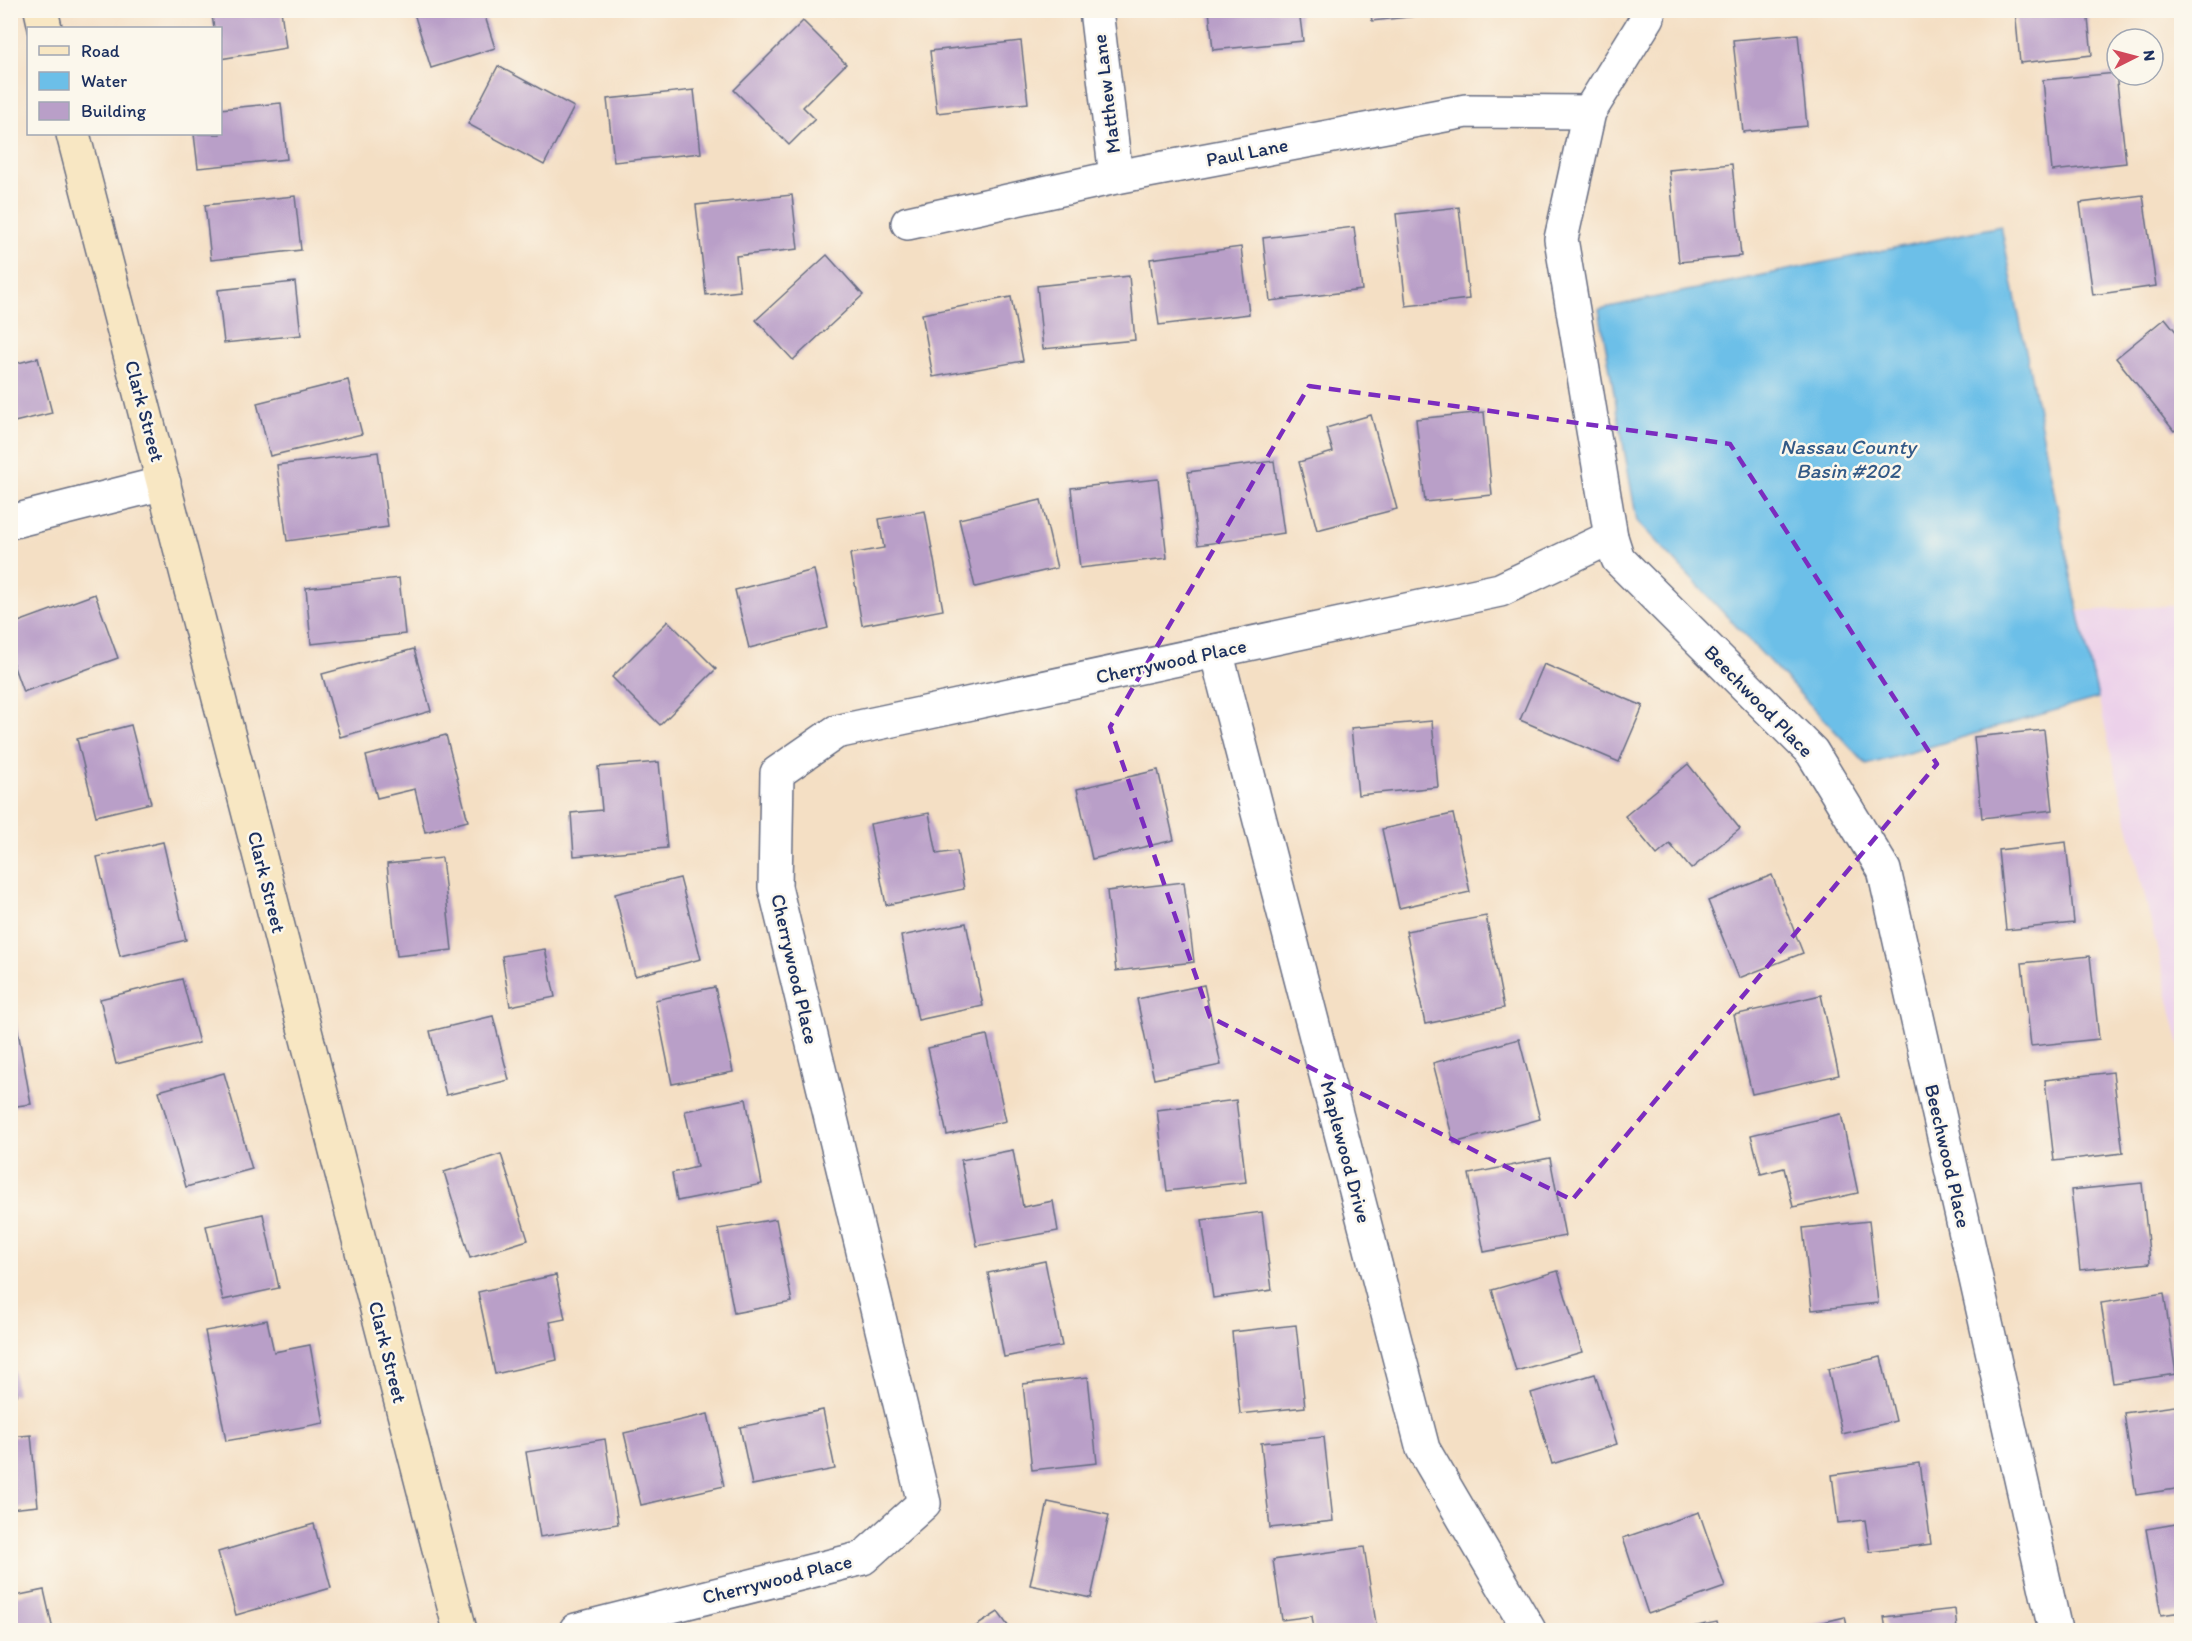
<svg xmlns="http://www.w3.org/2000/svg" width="2192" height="1641" font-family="Itim,sans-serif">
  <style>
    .built { fill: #ecd1ea }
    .water { fill: #6cbfe8; stroke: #4477a3; stroke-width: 1.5 }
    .building { fill: #b99fc8 }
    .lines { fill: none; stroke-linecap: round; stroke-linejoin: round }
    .street-casing { stroke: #676d82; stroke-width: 36 }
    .secondary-casing { stroke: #676d82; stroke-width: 36 }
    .street { stroke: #fff; stroke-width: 33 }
    .secondary { stroke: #f8e7c3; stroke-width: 33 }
    .marked { fill: none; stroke: #7b2cbf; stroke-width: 4.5; stroke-dasharray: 12 8; stroke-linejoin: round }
    .labels { text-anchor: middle; stroke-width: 5; stroke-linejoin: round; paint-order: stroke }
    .street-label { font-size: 20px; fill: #1b2f5e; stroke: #fbf7ec }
    .water-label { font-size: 21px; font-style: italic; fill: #335a87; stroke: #fbf7ec }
  </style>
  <rect width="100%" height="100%" fill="#fbf7ec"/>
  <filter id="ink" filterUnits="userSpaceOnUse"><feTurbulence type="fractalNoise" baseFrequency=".0167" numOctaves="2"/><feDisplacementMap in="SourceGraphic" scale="12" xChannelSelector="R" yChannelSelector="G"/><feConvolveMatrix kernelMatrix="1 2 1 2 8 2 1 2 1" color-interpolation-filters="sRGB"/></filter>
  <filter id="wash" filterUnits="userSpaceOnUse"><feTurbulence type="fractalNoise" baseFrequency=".008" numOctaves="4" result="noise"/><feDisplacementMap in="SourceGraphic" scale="24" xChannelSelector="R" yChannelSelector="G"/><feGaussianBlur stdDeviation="1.35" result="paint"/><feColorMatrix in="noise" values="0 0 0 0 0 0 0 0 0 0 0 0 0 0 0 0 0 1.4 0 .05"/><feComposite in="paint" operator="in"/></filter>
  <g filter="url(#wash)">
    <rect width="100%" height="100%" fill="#f4dfc4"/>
    <path class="built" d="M2181 605H2182L2181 1051 2078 611Z"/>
    <path class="water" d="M2001 226 2078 611 2098 698 1867 765 1637 521 1599 309Z"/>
    <g id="blocks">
      <g class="building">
        <path d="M211 10H281L286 48 220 59V28H214Z"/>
        <path d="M413 10H483L495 48 431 68Z"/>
        <path d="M1209 10H1299L1303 41 1213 50Z"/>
        <path d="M1370 10H1453V12L1372 21Z"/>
        <path d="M2015 10H2087L2092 55 2020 63Z"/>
        <path d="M803 21 846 64 803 107 815 119 789 145 734 90Z"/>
        <path d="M1798 34 1807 126 1743 132 1733 40Z"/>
        <path d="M1021 41 1028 103 937 113 930 51Z"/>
        <path d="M498 66 574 107 544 165 468 124Z"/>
        <path d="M2116 73 2126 163 2052 171 2043 80Z"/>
        <path d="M694 90 701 153 614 162 607 99Z"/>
        <path d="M281 103 287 159 198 168 194 134H220V109Z"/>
        <path d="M1732 164 1741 256 1679 262 1669 170Z"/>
        <path d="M792 195 798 249 736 256 740 291 706 295 696 205Z"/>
        <path d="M2143 195 2156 286 2093 295 2080 203Z"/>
        <path d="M295 196 301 250 211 260 205 205Z"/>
        <path d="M1459 207 1469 299 1406 306 1396 214Z"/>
        <path d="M1354 227 1362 290 1270 301 1263 238Z"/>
        <path d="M1241 247 1249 314 1159 325 1150 259Z"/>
        <path d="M827 255 863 295 793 360 756 320Z"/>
        <path d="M1129 276 1135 340 1043 349 1037 286Z"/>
        <path d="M295 282 301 335 224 343 218 290Z"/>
        <path d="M1011 297 1023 361 933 377 922 314Z"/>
        <path d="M2165 318 2182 339V425L2174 431 2116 358Z"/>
        <path d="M38 358 52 413 10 423V365Z"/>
        <path d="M348 380 362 434 270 456 257 403Z"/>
        <path d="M1484 412 1492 495 1425 502 1416 419Z"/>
        <path d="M1371 415 1397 509 1317 530 1299 462 1333 452 1326 428Z"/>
        <path d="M378 452 388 527 287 541 277 465Z"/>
        <path d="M1274 461 1284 533 1198 545 1188 472Z"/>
        <path d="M1158 479 1167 558 1080 568 1071 488Z"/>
        <path d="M1041 500 1057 568 975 587 959 519Z"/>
        <path d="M925 511 943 610 862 625 850 554 884 548 879 519Z"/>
        <path d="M814 570 828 628 749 648 735 590Z"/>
        <path d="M399 578 405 634 311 644 306 588Z"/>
        <path d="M95 594 118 658 23 692 10 656V625Z"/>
        <path d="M668 621 716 669 660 725 612 677Z"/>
        <path d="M414 649 431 711 340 737 322 674Z"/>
        <path d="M1544 664 1643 706 1619 762 1520 720Z"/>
        <path d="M1432 721 1438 787 1358 795 1351 728Z"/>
        <path d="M131 725 151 803 96 816 77 739Z"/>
        <path d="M2044 730 2053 810 1982 818 1974 737Z"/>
        <path d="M446 735 468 821 425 832 415 789 377 798 366 756Z"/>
        <path d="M659 762 667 848 574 856 571 813 602 810 598 767Z"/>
        <path d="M1688 764 1740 829 1691 869 1670 844 1657 855 1625 816Z"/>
        <path d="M1158 770 1174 840 1092 859 1077 789Z"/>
        <path d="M929 813 937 854 957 851 964 889 886 905 870 824Z"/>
        <path d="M1453 814 1470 892 1399 908 1382 829Z"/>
        <path d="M163 842 186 940 120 956 97 857Z"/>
        <path d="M2066 842 2074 923 2006 930 1998 850Z"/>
        <path d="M442 858 452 950 397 956 387 864Z"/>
        <path d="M1772 875 1803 953 1739 978 1708 901Z"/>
        <path d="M680 878 701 959 635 976 615 894Z"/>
        <path d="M1184 882 1194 962 1116 971 1107 891Z"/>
        <path d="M1486 916 1504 1008 1425 1024 1406 931Z"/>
        <path d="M966 923 983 1006 918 1020 901 936Z"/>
        <path d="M545 949 555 997 510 1006 502 956Z"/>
        <path d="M2090 956 2099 1039 2031 1046 2022 963Z"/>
        <path d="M182 979 199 1043 116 1064 100 999Z"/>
        <path d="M1204 985 1221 1065 1154 1079 1137 999Z"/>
        <path d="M715 987 733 1072 672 1084 655 1000Z"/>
        <path d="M1821 995 1839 1075 1752 1094 1734 1015Z"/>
        <path d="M15 1014 31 1104 10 1107V1015Z"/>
        <path d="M493 1016 509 1080 446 1095 430 1031Z"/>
        <path d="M987 1035 1006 1121 947 1135 928 1048Z"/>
        <path d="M1519 1039 1540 1119 1454 1143 1433 1063Z"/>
        <path d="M2113 1072 2123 1153 2054 1161 2045 1080Z"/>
        <path d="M224 1073 252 1169 186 1187 159 1091Z"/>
        <path d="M746 1099 762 1184 677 1201 672 1173 697 1167 685 1111Z"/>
        <path d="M1236 1100 1246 1182 1167 1191 1157 1110Z"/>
        <path d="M1841 1114 1858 1193 1793 1207 1784 1168 1761 1174 1751 1135Z"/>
        <path d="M1013 1150 1023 1207 1053 1201 1058 1231 977 1246 961 1160Z"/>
        <path d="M501 1154 528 1240 470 1258 444 1172Z"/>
        <path d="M1550 1158 1565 1236 1484 1252 1469 1174Z"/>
        <path d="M2142 1183 2150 1263 2080 1270 2071 1190Z"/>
        <path d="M1262 1212 1272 1290 1213 1298 1202 1220Z"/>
        <path d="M263 1214 279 1288 223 1300 206 1226Z"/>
        <path d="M776 1219 792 1302 734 1313 718 1229Z"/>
        <path d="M1869 1221 1878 1303 1812 1310 1803 1228Z"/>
        <path d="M1045 1261 1062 1346 1004 1357 988 1273Z"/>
        <path d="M1558 1271 1582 1352 1516 1371 1492 1290Z"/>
        <path d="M556 1275 565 1319 550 1322 557 1360 495 1374 478 1292Z"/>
        <path d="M2164 1293 2176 1374 2113 1383 2101 1303Z"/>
        <path d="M267 1320 274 1352 310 1345 324 1423 226 1441 205 1331Z"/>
        <path d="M1296 1325 1305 1407 1240 1414 1232 1332Z"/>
        <path d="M10 1343 17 1395H10Z"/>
        <path d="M1881 1357 1896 1421 1842 1434 1828 1369Z"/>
        <path d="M1595 1374 1617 1444 1552 1464 1531 1393Z"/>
        <path d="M1088 1377 1097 1463 1032 1470 1023 1384Z"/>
        <path d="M2182 1405V1488L2136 1495 2124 1413Z"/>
        <path d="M823 1410 835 1469 752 1485 740 1427Z"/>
        <path d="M708 1414 724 1486 641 1505 624 1433Z"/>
        <path d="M31 1435 38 1506 10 1509V1437Z"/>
        <path d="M1324 1437 1333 1521 1270 1528 1261 1443Z"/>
        <path d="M605 1439 618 1524 540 1537 526 1452Z"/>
        <path d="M1920 1463 1931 1544 1870 1552 1865 1520 1838 1523 1832 1475Z"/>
        <path d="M1048 1502 1109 1515 1091 1598 1030 1585Z"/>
        <path d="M1699 1512 1725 1587 1648 1614 1623 1538Z"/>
        <path d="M2182 1523V1612L2161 1615 2146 1529Z"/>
        <path d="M314 1524 331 1588 236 1615 218 1552Z"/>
        <path d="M1364 1547 1377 1630H1314L1312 1616 1282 1620 1273 1560Z"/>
        <path d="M44 1590 53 1630H10V1597Z"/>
        <path d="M1955 1609 1957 1630H1886L1884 1617Z"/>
        <path d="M998 1612 1011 1630H970Z"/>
        <path d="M1845 1617 1848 1630H1804L1803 1627Z"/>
        <path d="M1717 1622 1719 1630H1681V1629Z"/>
      </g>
    </g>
  </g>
  <g filter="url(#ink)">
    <use href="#blocks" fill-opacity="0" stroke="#676d82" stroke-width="1.5"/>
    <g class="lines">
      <defs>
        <g id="street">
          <path d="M1096 10 1116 177"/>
          <path d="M1649 10 1648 17 1589 112 1561 239 1611 537 1618 559 1812 752 1884 870 2055 1630"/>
          <path d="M908 223 1116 177 1466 111 1589 112"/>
          <path d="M10 522 164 483"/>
          <path d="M1216 651 1423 1449 1529 1630"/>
          <path d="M576 1630 863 1558 924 1503 775 887 777 773 836 732 1500 590 1611 537"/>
        </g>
        <g id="secondary">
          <path d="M41 10 45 28"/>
          <path d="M73 134 460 1630"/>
        </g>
      </defs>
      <use href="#street" class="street-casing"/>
      <use href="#secondary" class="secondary-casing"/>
      <use href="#street" class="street"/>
      <use href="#secondary" class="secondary"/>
    </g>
  </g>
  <path class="marked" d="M1309 386 1730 444 1937 764 1572 1200 1210 1017 1110 727Z"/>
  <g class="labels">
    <g class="street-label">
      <text transform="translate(1106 94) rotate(-97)" y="7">Matthew Lane</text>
      <text transform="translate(1247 152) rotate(-11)" y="7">Paul Lane</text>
      <text transform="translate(145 411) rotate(75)" y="7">Clark Street</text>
      <text transform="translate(1171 661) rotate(-12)" y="7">Cherrywood Place</text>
      <text transform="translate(1759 701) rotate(46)" y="7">Beechwood Place</text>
      <text transform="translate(267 882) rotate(76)" y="7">Clark Street</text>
      <text transform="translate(795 969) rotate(77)" y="7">Cherrywood Place</text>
      <text transform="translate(1346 1152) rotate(75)" y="7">Maplewood Drive</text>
      <text transform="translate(1948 1156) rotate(77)" y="7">Beechwood Place</text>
      <text transform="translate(388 1352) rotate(76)" y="7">Clark Street</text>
      <text transform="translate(777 1579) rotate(-14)" y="7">Cherrywood Place</text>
    </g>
    <g class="water-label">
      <text x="1848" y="454">Nassau County<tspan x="1848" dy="24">Basin #202</tspan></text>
    </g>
  </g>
  <rect width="2192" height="1641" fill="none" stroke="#fbf7ec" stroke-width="36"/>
  <rect x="27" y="27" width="195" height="108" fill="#fbf7ec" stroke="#a1a7b3" stroke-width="1.5"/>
  <rect x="39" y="46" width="30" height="9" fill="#f8e7c3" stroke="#a1a7b3" stroke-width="1.5"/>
  <text x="81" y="57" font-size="18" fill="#1b2f5e">Road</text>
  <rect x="39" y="72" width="30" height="18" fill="#6cbfe8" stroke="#a1a7b3" stroke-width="1.5"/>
  <text x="81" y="87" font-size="18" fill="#1b2f5e">Water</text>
  <rect x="39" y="102" width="30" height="18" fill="#b99fc8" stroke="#a1a7b3" stroke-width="1.5"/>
  <text x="81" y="117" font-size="18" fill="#1b2f5e">Building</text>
  <g transform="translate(2135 57) rotate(84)"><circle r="28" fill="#fbf7ec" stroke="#a1a7b3" stroke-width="1.5"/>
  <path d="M0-4.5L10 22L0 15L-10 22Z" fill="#d1495b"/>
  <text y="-9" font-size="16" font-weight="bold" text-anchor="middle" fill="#1b2f5e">N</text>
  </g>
</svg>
